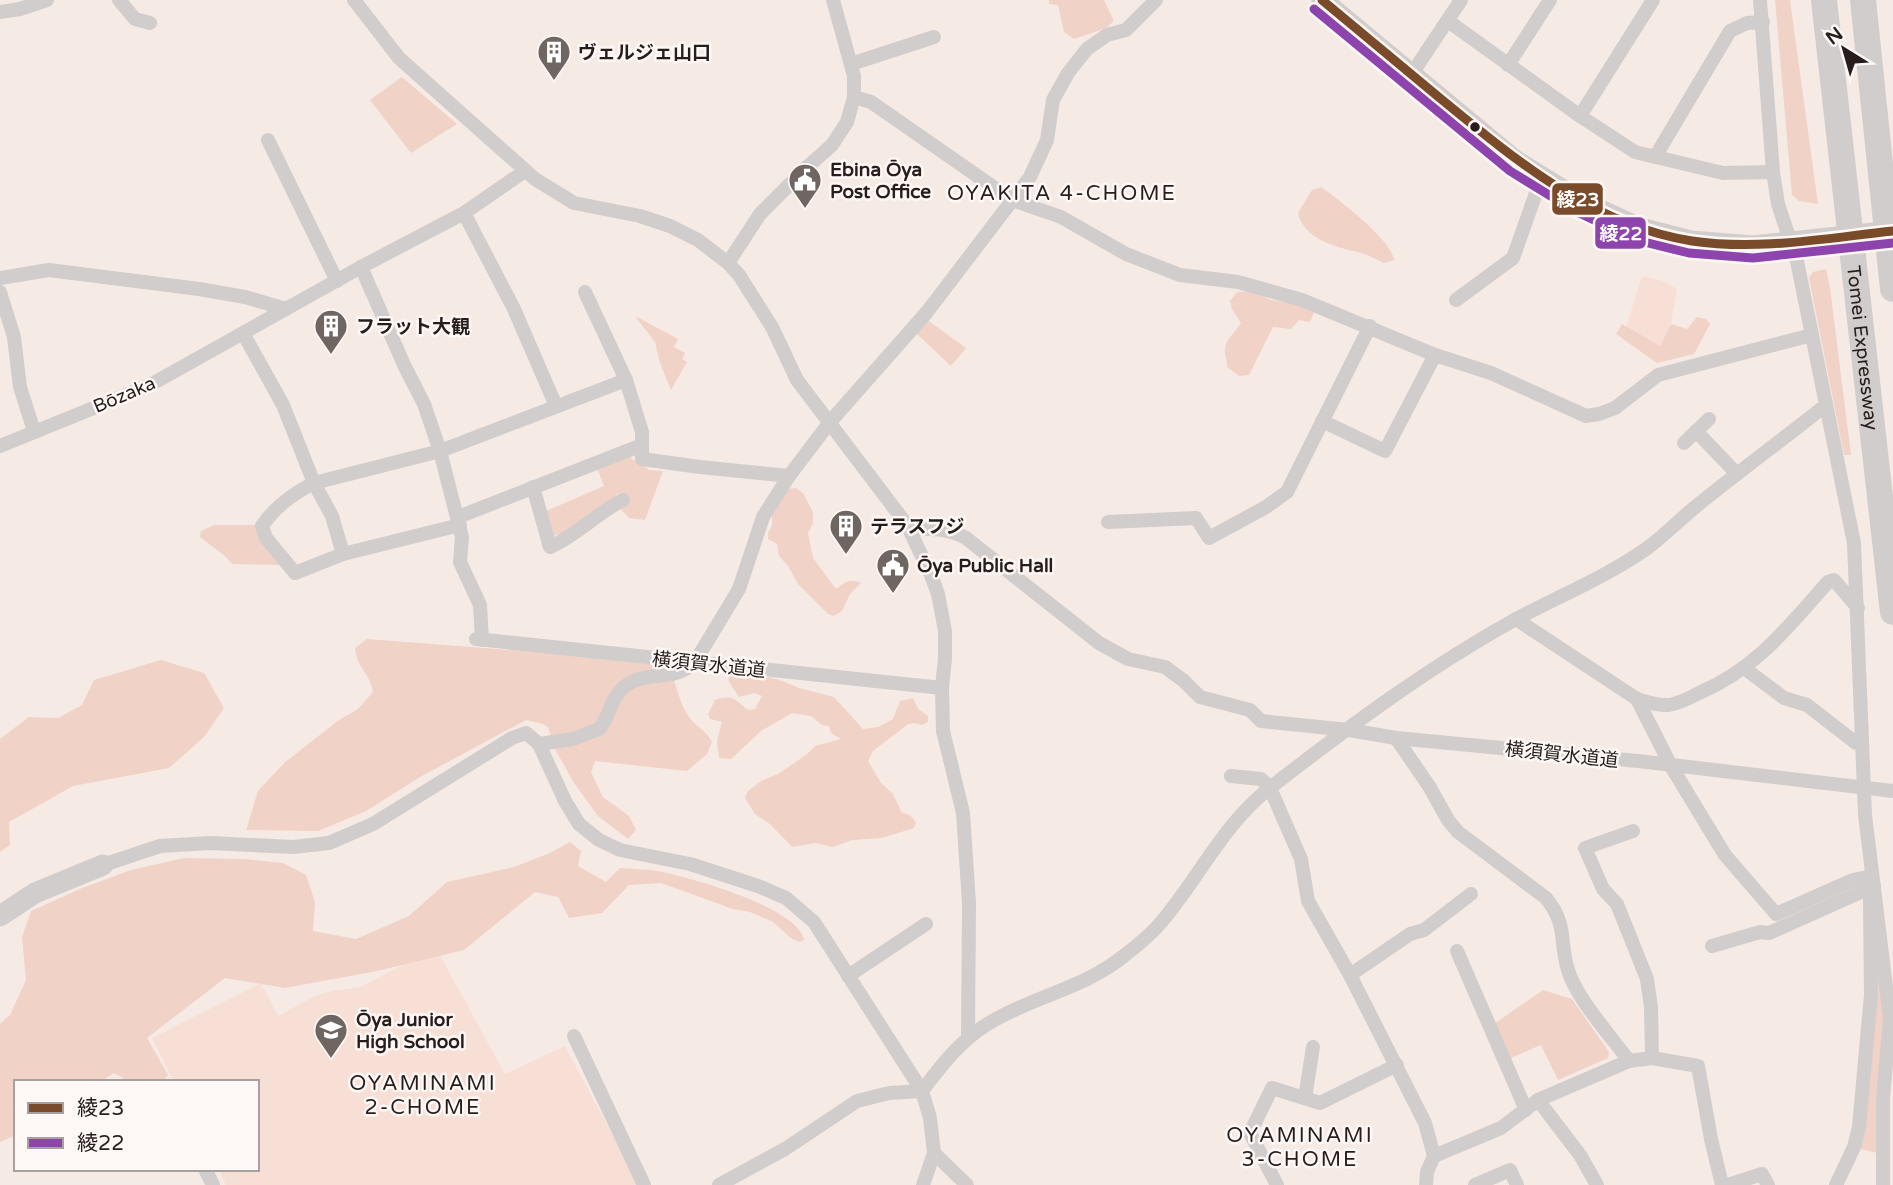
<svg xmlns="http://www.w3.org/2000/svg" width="1893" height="1185" font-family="'Varela Round','Noto Sans JP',sans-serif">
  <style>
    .built { fill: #f8dfd6 }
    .green { fill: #f1d2c7 }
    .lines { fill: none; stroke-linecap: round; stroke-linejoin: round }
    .street { stroke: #d1cdcc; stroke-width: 14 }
    .secondary { stroke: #d1cdcc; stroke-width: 21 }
    .highway { stroke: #d1cdcc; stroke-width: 26 }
    .bus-1-casing { stroke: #fdf8f6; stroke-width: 14 }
    .bus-2-casing { stroke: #fdf8f6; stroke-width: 14 }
    .bus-1 { stroke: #7a4b2a; stroke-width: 9 }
    .bus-2 { stroke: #8e44ad; stroke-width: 9 }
    .bus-dot { fill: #271d1a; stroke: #fdf8f6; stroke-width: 2.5 }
    .labels { text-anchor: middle; stroke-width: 5; stroke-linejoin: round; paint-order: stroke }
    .poi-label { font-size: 19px; font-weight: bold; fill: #271d1a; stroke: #fdf8f6; text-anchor: start }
    .street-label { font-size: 19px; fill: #271d1a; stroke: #fdf8f6 }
    .neighbourhood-label { font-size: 21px; letter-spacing: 2px; fill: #271d1a; stroke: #fdf8f6 }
    .line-badge { stroke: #fdf8f6; stroke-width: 2.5 }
    .badge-label { font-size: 19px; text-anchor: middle; font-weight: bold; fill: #fff }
  </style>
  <rect width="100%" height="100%" fill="#f6eae5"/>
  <g class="built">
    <path d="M1642 276 1663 281 1677 289 1671 324 1660 346 1626 327Z"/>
    <path d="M436 948 505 1074 565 1046 615 1140 637 1185H226L218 1169H257V1082H174L152 1038 261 983 278 1016 315 996 332 991 360 987Z"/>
  </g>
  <g class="green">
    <path d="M1049 0H1104L1114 21 1106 28 1074 39 1064 32 1058 5 1049 4Z"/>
    <path d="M1775 0H1790L1818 204 1799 201 1792 195Z"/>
    <path d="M402 77 457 124 411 153 370 100Z"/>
    <path d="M1321 187C1338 199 1392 240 1394 260L1384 263C1376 259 1366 254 1358 252 1335 247 1304 239 1298 213L1312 190Z"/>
    <path d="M1826 269 1830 288 1851 455H1844L1809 278 1813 272Z"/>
    <path d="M1251 291 1271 300 1310 306 1315 310 1310 322 1299 320 1291 329 1273 327 1249 375 1239 376 1227 367C1228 360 1224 356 1225 349 1225 340 1236 331 1241 323L1232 309 1230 301 1237 292Z"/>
    <path d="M635 316 678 339 674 347 685 353 682 359 687 362 671 390 660 363 655 342Z"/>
    <path d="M1697 317 1706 319 1710 324 1694 354 1657 363 1616 334 1622 324 1660 346 1671 324 1687 329Z"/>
    <path d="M926 319 966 348 951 366 915 332Z"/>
    <path d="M627 455 636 462 638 460 649 470 663 471 645 520 629 518 619 507 624 502 619 493C604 505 572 536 553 535L546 511 604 486 597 468Z"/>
    <path d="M796 488 803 493 813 512V523L808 533 813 558 836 589C845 582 850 578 861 583L850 594 842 611 834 616 828 614 798 584 788 566 779 556 777 544 768 539V533L772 526V512L786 489Z"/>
    <path d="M214 525H258L260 539 279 565 232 564 225 556 200 537 201 531Z"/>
    <path d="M367 639 669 662C675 680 678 701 689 717 696 727 705 729 712 742L707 754 687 771 595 761 591 772 603 797 629 816 636 830 628 839 598 816 574 783 555 749 548 727 543 724 526 720 420 777 366 811 318 831 246 830 258 791 284 763 339 720 358 709 373 692C369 670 357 670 355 648Z"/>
    <path d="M161 660 204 673 224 708 204 737 169 768 73 786 9 822 10 845 0 852V739L29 717 58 718 82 705 94 680Z"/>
    <path d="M731 670 752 672 785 682 799 688 834 697 863 729 878 727 893 719 900 701 913 698 918 709 928 716V722L922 725 913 723 907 725 873 751 868 761 881 783 893 794 902 813C909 814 912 816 916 823L914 828 882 838 852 840 833 847 815 843 792 847 770 824 755 814 745 798 748 791 761 781 778 774 806 755 815 746 841 739 831 733 829 726 822 725 811 716 792 713 761 731 731 759 719 758 717 741 722 722 710 719 708 714 715 700C734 694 735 700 748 710L755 709 762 696 755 693 739 697 729 682 728 675Z"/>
    <path d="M570 842 581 851 578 866 606 882 620 868C632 869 645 869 657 871 687 876 800 908 804 940L800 942 792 939 773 922 750 912 733 909 661 883 629 885 602 913 569 918 558 897 535 892 464 950 377 971 285 988 225 978 147 1038 168 1075 163 1082H130L114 1073 100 1082H16V1135L0 1142V1024L10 1015 26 980 22 937 31 911 82 888 131 870 184 858 245 859 283 863 306 875 315 902 313 931 356 939 409 916 447 882 514 867 550 853Z"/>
    <path d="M1872 913 1884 998 1877 1153 1857 1148Z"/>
    <path d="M1543 990 1572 999 1609 1052 1608 1058 1558 1080 1541 1045 1506 1060 1491 1026Z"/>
  </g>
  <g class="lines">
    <g class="street">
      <path d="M119 0 135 19 150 23"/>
      <path d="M354 0 399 58 535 179 574 203 640 216 670 226 698 240 728 263 739 275 772 327 797 380 907 525 931 575 938 594 945 631V658L942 688 943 731 963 813 969 903 968 1038"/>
      <path d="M1760 0 1773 172 1778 204 1797 261 1854 543 1865 815 1890 1019 1883 1098V1185"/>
      <path d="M0 12 20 9 47 0"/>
      <path d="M1448 21 1580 116 1635 152 1723 173 1773 172"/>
      <path d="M851 64 934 37"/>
      <path d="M1508 65 1550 0"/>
      <path d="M1411 75 1461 0"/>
      <path d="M854 97 871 102 1012 200 1061 217 1126 254 1180 275 1238 282 1302 300 1435 355 1491 373 1586 416 1599 414 1615 408 1658 375 1812 335"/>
      <path d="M1580 116 1653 0"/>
      <path d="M268 140 337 281"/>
      <path d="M1655 157 1730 31 1747 23 1763 22"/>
      <path d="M464 213 514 309 556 406"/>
      <path d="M728 263 760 214 806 168 832 145 847 122 854 97V76L833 0"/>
      <path d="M361 267 405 367 424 404 440 451 462 537 460 562 480 605 482 640"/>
      <path d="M0 278 49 270 199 289 245 297 286 309"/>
      <path d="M0 292 14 337 20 387 34 431"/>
      <path d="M585 292 626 380 642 432V459L700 467 789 476"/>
      <path d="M1456 300 1513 258 1536 193 1544 179"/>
      <path d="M243 333 283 405 314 483 332 516 343 554"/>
      <path d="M1322 421 1385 451 1435 355"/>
      <path d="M1696 431 1737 474"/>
      <path d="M1684 443 1709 419"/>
      <path d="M0 446 150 385 361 267 464 213 525 171"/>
      <path d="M533 487 550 547C577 535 597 513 623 500"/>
      <path d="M458 517 642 445"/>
      <path d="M1108 522 1196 518 1209 538 1266 507 1287 492 1370 326"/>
      <path d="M460 525 343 554 295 573 266 538 262 526C274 508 294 493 314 483L440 451 626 380"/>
      <path d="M910 530C930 528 948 528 966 538L1099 643 1128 659 1165 667 1184 681 1200 697 1250 710 1261 721 1349 730 1396 738 1638 761 1893 791"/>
      <path d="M1516 619 1637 699C1647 702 1658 706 1669 705 1679 703 1690 698 1699 693 1757 668 1787 628 1828 582L1834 580 1858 608"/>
      <path d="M476 639 942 688"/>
      <path d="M1744 668 1784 698 1807 705 1856 743H1862"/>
      <path d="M1637 699 1671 766 1725 855 1776 914 1853 880 1872 876"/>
      <path d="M1396 738 1429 786 1448 820 1458 832 1546 898C1568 925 1559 941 1568 970 1576 998 1611 1036 1629 1061"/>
      <path d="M539 744 573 739 599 729C610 717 610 698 624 687 645 669 675 683 695 662L739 589 763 517 789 476 830 422 927 312 1030 177 1047 140 1053 100 1068 73 1087 49 1107 35 1126 30 1156 0"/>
      <path d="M1231 776 1261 779 1270 788 1301 859 1308 901 1350 975 1425 1123 1434 1156 1427 1172 1426 1185"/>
      <path d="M1633 831 1585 848 1603 889 1617 904 1647 979 1651 1007 1652 1058"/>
      <path d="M103 865 160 846 210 843 293 847 329 843 373 824 512 738 526 733 539 744 565 801 579 824 599 840 620 850 690 864 758 886 786 898 814 922 922 1091 930 1118 934 1153 923 1185"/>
      <path d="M1712 946 1760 932 1769 933 1874 886"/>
      <path d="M1457 951 1526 1110"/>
      <path d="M1350 975 1410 934 1424 930 1471 894"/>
      <path d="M848 976 926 924"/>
      <path d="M574 1036 644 1185"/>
      <path d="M1305 1098 1313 1047"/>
      <path d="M1538 1100 1580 1155 1597 1185"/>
      <path d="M934 1153 967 1185"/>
      <path d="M1434 1156 1501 1128 1538 1100 1629 1061 1652 1058 1698 1066 1711 1139 1722 1185"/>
      <path d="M205 1169 213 1185"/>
      <path d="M719 1185 785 1149 857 1101 889 1093 922 1091C940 1067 960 1041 986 1025 1030 997 1084 989 1125 955 1138 945 1152 934 1163 920 1200 876 1224 823 1271 787 1347 728 1425 670 1509 623 1554 598 1603 579 1646 549 1663 537 1678 521 1694 508 1737 473 1782 440 1826 405"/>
      <path d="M1277 1185 1250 1133 1272 1088 1320 1103 1397 1065"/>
      <path d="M1475 1185 1510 1170 1517 1185"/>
      <path d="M1728 1185 1762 1174 1768 1185"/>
      <path d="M1836 1185 1854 1147 1859 1127 1871 995 1870 898"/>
    </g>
    <g class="secondary">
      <path d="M1322 0 1516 161 1581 201 1640 228 1691 241 1753 246 1893 231"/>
      <path d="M0 916 35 893 103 865"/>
    </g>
    <g class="highway">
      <path id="s1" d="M1824 0 1893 612"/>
      <path d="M1863 0 1893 289"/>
    </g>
    <defs>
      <path id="bus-1" d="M1322 0C1362 33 1401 66 1441 99 1514 159 1594 226 1692 241 1759 251 1826 238 1893 231"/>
      <path id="bus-2" d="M1314 9 1510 171 1575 211 1636 240 1689 253 1753 258 1893 243"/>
    </defs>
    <use href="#bus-1" class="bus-1-casing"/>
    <use href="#bus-2" class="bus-2-casing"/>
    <use href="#bus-1" class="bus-1"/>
    <use href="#bus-2" class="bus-2"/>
  </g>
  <defs>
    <symbol id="building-pin" viewBox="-11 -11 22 30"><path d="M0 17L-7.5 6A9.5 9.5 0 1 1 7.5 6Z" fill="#6f6561" stroke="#fdf8f6"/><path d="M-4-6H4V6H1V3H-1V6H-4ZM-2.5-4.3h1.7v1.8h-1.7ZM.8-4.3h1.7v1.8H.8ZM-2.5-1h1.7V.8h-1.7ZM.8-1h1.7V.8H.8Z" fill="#fff"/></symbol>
    <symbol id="civic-pin" viewBox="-11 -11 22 30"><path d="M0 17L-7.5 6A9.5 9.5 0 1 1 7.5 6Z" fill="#6f6561" stroke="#fdf8f6"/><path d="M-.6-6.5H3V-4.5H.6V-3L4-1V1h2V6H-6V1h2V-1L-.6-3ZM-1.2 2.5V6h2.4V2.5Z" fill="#fff"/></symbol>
    <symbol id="school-pin" viewBox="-11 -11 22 30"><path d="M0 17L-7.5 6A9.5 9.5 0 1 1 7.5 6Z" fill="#6f6561" stroke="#fdf8f6"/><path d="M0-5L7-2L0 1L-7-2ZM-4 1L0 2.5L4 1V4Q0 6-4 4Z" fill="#fff"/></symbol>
  </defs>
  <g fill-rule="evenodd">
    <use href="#building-pin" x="535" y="33" width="38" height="52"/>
    <use href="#civic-pin" x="786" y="161" width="38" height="52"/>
    <use href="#building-pin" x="312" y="307" width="38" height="52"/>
    <use href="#building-pin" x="827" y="507" width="38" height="52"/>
    <use href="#civic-pin" x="874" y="546" width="38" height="52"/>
    <use href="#school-pin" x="312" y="1011" width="38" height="52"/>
  </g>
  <circle class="bus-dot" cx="1475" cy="127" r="6"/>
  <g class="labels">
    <g class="poi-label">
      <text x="578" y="59">ヴェルジェ山口</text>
      <text x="830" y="176">Ebina Ōya<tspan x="830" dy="22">Post Office</tspan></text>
      <text x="356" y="333">フラット大観</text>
      <text x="870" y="533">テラスフジ</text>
      <text x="917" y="572">Ōya Public Hall</text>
      <text x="356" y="1026">Ōya Junior<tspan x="356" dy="22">High School</tspan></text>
    </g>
    <g class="street-label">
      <text dy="7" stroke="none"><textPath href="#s1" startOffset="350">Tomei Expressway</textPath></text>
      <text transform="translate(124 394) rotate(-23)" y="7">Bōzaka</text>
      <text transform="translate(709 664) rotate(6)" y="7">横須賀水道道</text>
      <text transform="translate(1562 754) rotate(6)" y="7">横須賀水道道</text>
    </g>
    <g class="neighbourhood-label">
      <text x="1062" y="200">OYAKITA 4-CHOME</text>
      <text x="423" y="1090">OYAMINAMI<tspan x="423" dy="24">2-CHOME</tspan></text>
      <text x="1300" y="1142">OYAMINAMI<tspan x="1300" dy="24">3-CHOME</tspan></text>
    </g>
  </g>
  <g class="line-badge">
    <rect x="1551" y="182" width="53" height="34" rx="7" fill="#7a4b2a"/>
    <rect x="1594" y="216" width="53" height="34" rx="7" fill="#8e44ad"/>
  </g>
  <g class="badge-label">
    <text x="1578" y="206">綾23</text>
    <text x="1621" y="240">綾22</text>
  </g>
  <rect x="14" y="1080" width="245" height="91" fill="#fdf8f6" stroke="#a7a09e" stroke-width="2"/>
  <rect x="28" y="1103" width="35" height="10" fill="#7a4b2a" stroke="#a7a09e" stroke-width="2"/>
  <text x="77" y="1115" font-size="21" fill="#271d1a">綾23</text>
  <rect x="28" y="1138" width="35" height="10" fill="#8e44ad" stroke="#a7a09e" stroke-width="2"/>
  <text x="77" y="1150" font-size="21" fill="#271d1a">綾22</text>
  <g transform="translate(1844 49) rotate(323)" stroke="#fdf8f6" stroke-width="5" paint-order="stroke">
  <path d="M0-5L12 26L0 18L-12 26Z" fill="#271d1a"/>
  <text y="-10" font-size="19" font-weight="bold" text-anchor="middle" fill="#271d1a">N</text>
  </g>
</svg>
